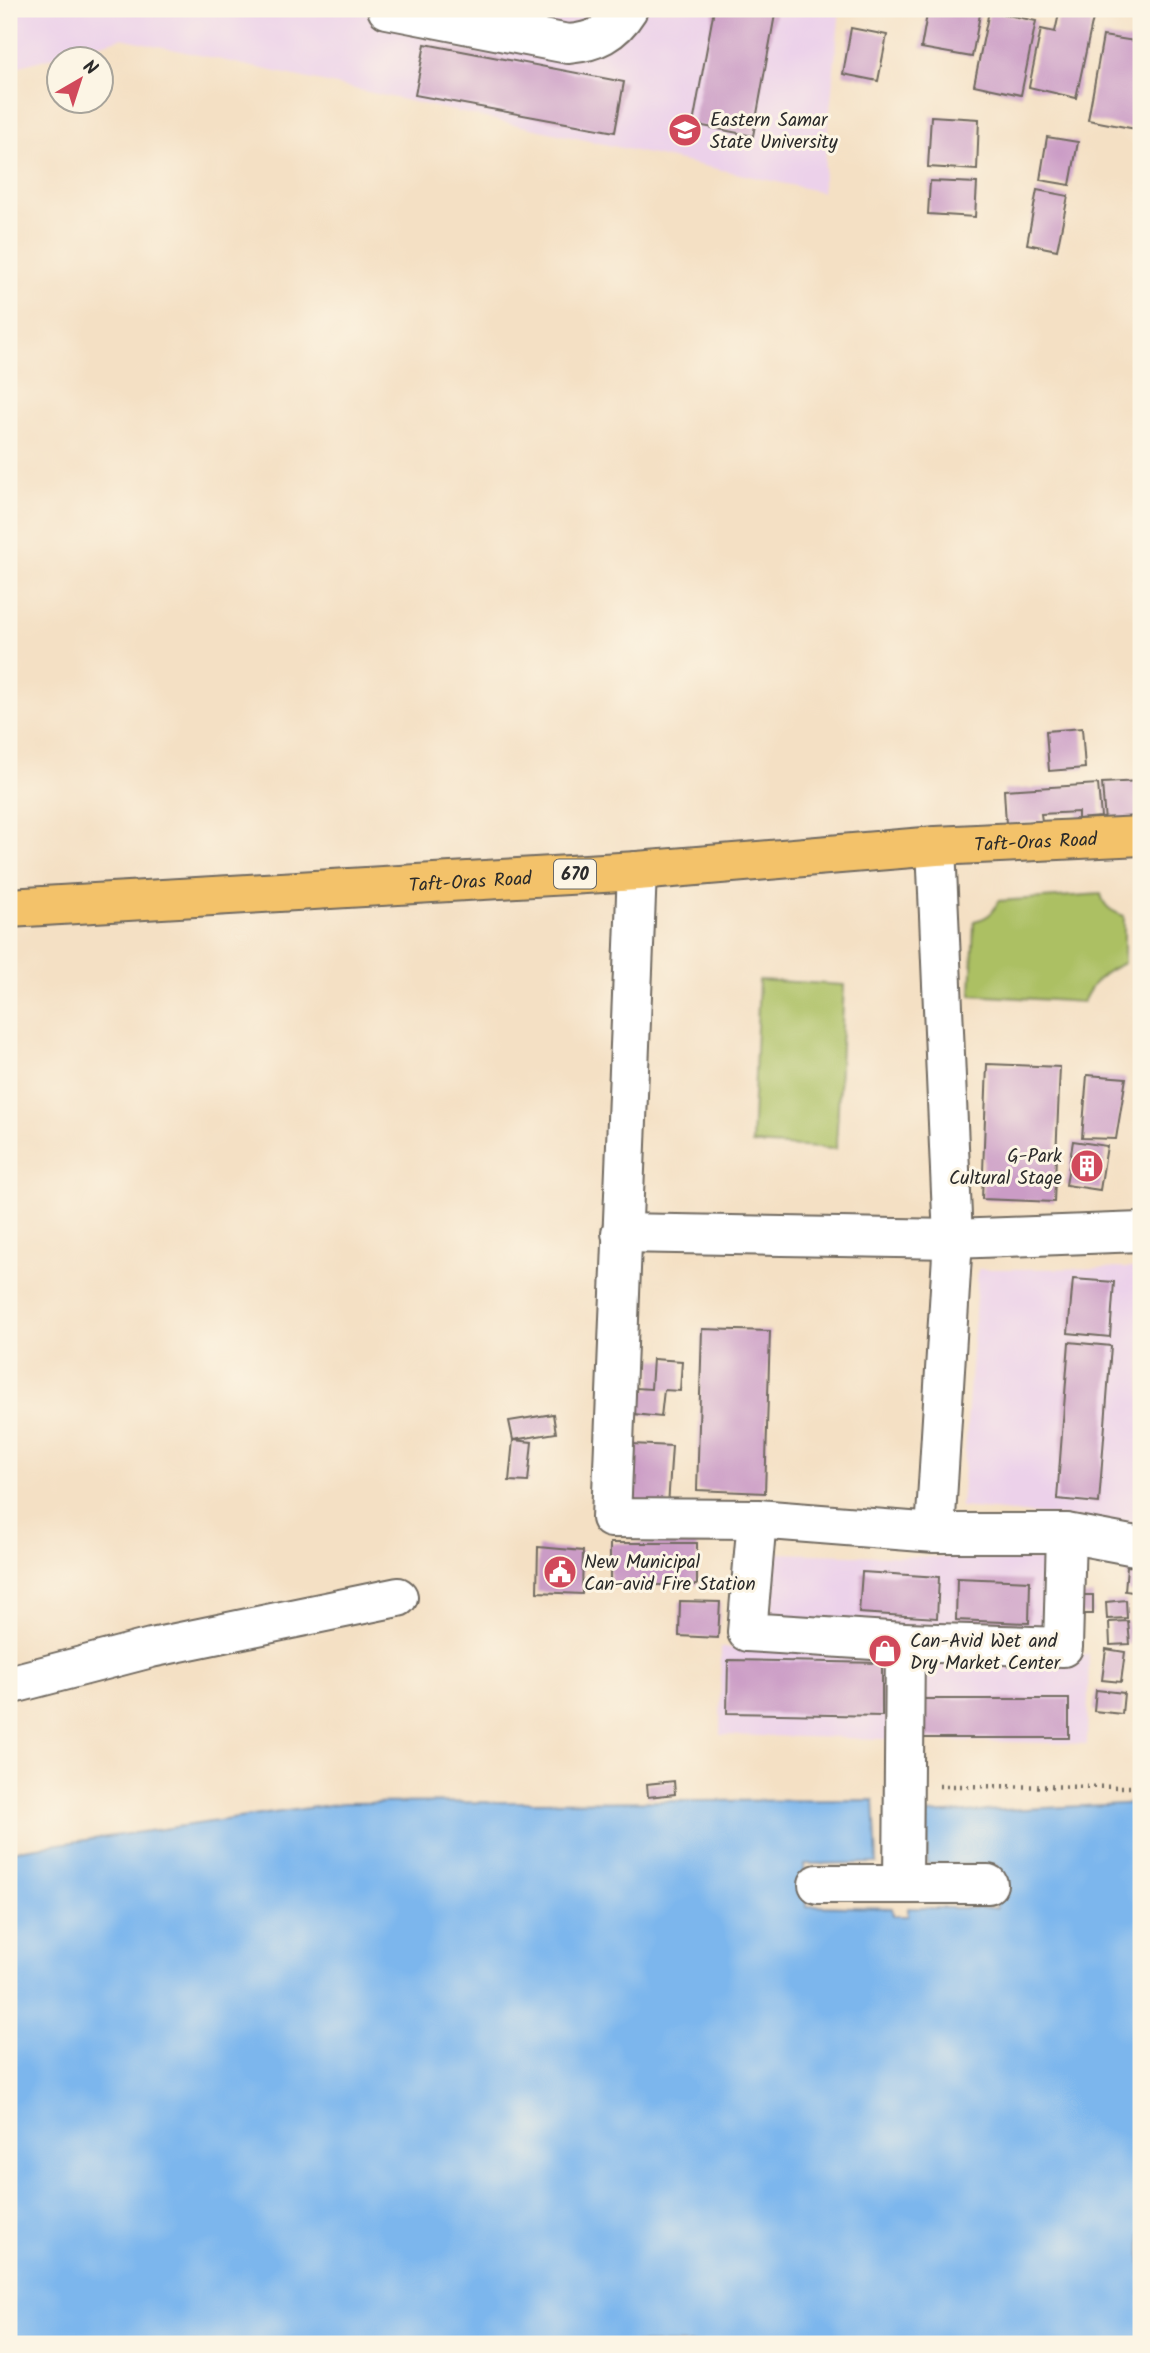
<svg xmlns="http://www.w3.org/2000/svg" width="1150" height="2353" font-family="Kalam,sans-serif">
  <style>
    .built { fill: #ecd1ea }
    .green { fill: #acc064; stroke: #6c7648; stroke-width: 2 }
    .water { fill: #7cb6ed; stroke: #54708c; stroke-width: 2 }
    .building { fill: #cb9cc6 }
    .lines { fill: none; stroke-linecap: round; stroke-linejoin: round }
    .minor-casing { stroke: #716a61; stroke-width: 42 }
    .major-casing { stroke: #716a61; stroke-width: 42 }
    .path { stroke: #716a61; stroke-width: 4.5; stroke-dasharray: 2 5; stroke-linecap: butt }
    .minor { stroke: #fff; stroke-width: 38 }
    .major { stroke: #f3c26a; stroke-width: 38 }
    .labels { text-anchor: middle; stroke-width: 6; stroke-linejoin: round; paint-order: stroke }
    .shield { fill: #fcf5e5; stroke: #6a6863; stroke-width: 2 }
    .shield-label { font-size: 18px; font-weight: bold; fill: #2b2b2b }
    .poi-label { font-size: 19px; fill: #2b2b2b; stroke: #fcf5e5; text-anchor: start }
    .street-label { font-size: 19px; fill: #2b2b2b; stroke: #fcf5e5 }
  </style>
  <rect width="100%" height="100%" fill="#fcf5e5"/>
  <filter id="ink" filterUnits="userSpaceOnUse"><feTurbulence type="fractalNoise" baseFrequency=".0143" numOctaves="2"/><feDisplacementMap in="SourceGraphic" scale="14" xChannelSelector="R" yChannelSelector="G"/><feConvolveMatrix kernelMatrix="1 2 1 2 8 2 1 2 1" color-interpolation-filters="sRGB"/></filter>
  <filter id="wash" filterUnits="userSpaceOnUse"><feTurbulence type="fractalNoise" baseFrequency=".00686" numOctaves="4" result="noise"/><feDisplacementMap in="SourceGraphic" scale="28" xChannelSelector="R" yChannelSelector="G"/><feGaussianBlur stdDeviation="1.57" result="paint"/><feColorMatrix in="noise" values="0 0 0 0 0 0 0 0 0 0 0 0 0 0 0 0 0 1.4 0 .05"/><feComposite in="paint" operator="in"/></filter>
  <g filter="url(#wash)">
    <rect width="100%" height="100%" fill="#f4e0c4"/>
    <g class="built">
      <path d="M9 9H840L822 192 122 38 9 69Z"/>
      <path d="M1141 1268V1524L961 1507 978 1269Z"/>
      <path d="M774 1553 1051 1560 1049 1653 1089 1655 1087 1744 720 1735 721 1648H772Z"/>
    </g>
    <g class="green">
      <path d="M1101 894C1104 907 1111 911 1124 916V963C1103 972 1093 981 1083 1002L971 995 974 921C987 918 993 914 998 901Z"/>
      <path d="M759 980 844 985 836 1149 752 1144Z"/>
    </g>
    <path class="water" d="M874 1800 877 1863 804 1864 807 1906 892 1908 893 1916H908V1908H996L997 1865 927 1864V1814L1141 1803V2344H9V1851L343 1803Z"/>
    <g id="blocks">
      <g class="building">
        <path d="M714 9H776L753 136 693 124Z"/>
        <path d="M928 9H981L972 57 921 48Z"/>
        <path d="M1060 9H1095L1076 98 1029 87 1041 29 1055 32Z"/>
        <path d="M989 11 1036 21 1021 95 974 85Z"/>
        <path d="M851 28 887 35 878 81 843 74Z"/>
        <path d="M1103 36 1141 42V130L1088 120Z"/>
        <path d="M425 44 624 82 615 132 415 95Z"/>
        <path d="M931 116 979 119 977 170 928 167Z"/>
        <path d="M1047 137 1078 142 1070 185 1040 180Z"/>
        <path d="M930 181 977 183 975 217 928 214Z"/>
        <path d="M1037 190 1068 196 1057 250 1027 244Z"/>
        <path d="M1082 728 1085 768 1049 771 1046 731Z"/>
        <path d="M1141 781V834L1106 836 1102 783Z"/>
        <path d="M1098 784 1101 817 1078 819V812L1041 814 1042 821 1006 824 1004 790Z"/>
        <path d="M987 1064 1060 1067 1054 1202 982 1199Z"/>
        <path d="M1087 1075 1126 1078 1116 1139 1082 1138Z"/>
        <path d="M1073 1141 1107 1146 1100 1190 1066 1185Z"/>
        <path d="M1073 1279 1114 1282 1110 1337 1068 1333Z"/>
        <path d="M702 1329 770 1331 765 1493 697 1490Z"/>
        <path d="M1069 1342 1111 1346 1099 1503 1057 1499Z"/>
        <path d="M653 1359 682 1361 680 1391 664 1390 661 1417 634 1414 636 1388 651 1389Z"/>
        <path d="M553 1414 556 1433 513 1440 509 1421Z"/>
        <path d="M513 1440 532 1442 528 1482 509 1481Z"/>
        <path d="M632 1444 672 1446 668 1506 628 1503Z"/>
        <rect x="610" y="1543" width="87" height="42"/>
        <path d="M538 1547 583 1551 582 1594 537 1592Z"/>
        <path d="M1127 1566 1141 1567 1140 1593 1125 1591Z"/>
        <path d="M862 1572 939 1577 937 1618 859 1613Z"/>
        <path d="M957 1578 1030 1581 1029 1623 956 1620Z"/>
        <path d="M1075 1595H1093V1614H1074Z"/>
        <path d="M1126 1600 1127 1618 1107 1619 1106 1602Z"/>
        <path d="M680 1601 720 1602 718 1638 679 1636Z"/>
        <path d="M1128 1621 1130 1644 1110 1645 1109 1622Z"/>
        <path d="M1106 1649 1125 1652 1121 1682 1102 1680Z"/>
        <path d="M728 1660 882 1663V1716L727 1713Z"/>
        <path d="M1096 1690 1124 1693 1122 1714 1094 1711Z"/>
        <path d="M909 1699H1069V1738H910Z"/>
        <path d="M674 1781 675 1794 648 1797 647 1784Z"/>
      </g>
    </g>
  </g>
  <g filter="url(#ink)">
    <use href="#blocks" fill-opacity="0" stroke="#716a61" stroke-width="2"/>
    <g class="lines">
      <defs>
        <g id="minor">
          <path d="M387 9 568 44C595 42 613 33 628 9"/>
          <path d="M637 871 611 1518 757 1519 935 1533H1066L1141 1547"/>
          <path d="M621 1233 953 1239 1141 1232"/>
          <path d="M757 1519 747 1632 905 1642 1063 1647 1066 1533"/>
          <path d="M935 1533 953 1239 936 846"/>
          <path d="M9 1685 151 1648 398 1597"/>
          <path d="M818 1884H988"/>
          <path d="M903 1884 905 1642"/>
        </g>
        <g id="major">
          <path id="s1" d="M9 908 637 871 936 846 1141 836"/>
        </g>
      </defs>
      <use href="#minor" class="minor-casing"/>
      <use href="#major" class="major-casing"/>
      <path class="path" d="M939 1786 1141 1787"/>
      <use href="#minor" class="minor"/>
      <use href="#major" class="major"/>
    </g>
  </g>
  <defs>
    <symbol id="university-disc" viewBox="-11 -11 22 22"><circle r="9.5" fill="#d1495b" stroke="#fcf5e5"/><path d="M0-5L7-2L0 1L-7-2ZM-4 1L0 2.5L4 1V4Q0 6-4 4Z" fill="#fff"/></symbol>
    <symbol id="building-disc" viewBox="-11 -11 22 22"><circle r="9.5" fill="#d1495b" stroke="#fcf5e5"/><path d="M-4-6H4V6H1V3H-1V6H-4ZM-2.5-4.3h1.7v1.8h-1.7ZM.8-4.3h1.7v1.8H.8ZM-2.5-1h1.7V.8h-1.7ZM.8-1h1.7V.8H.8Z" fill="#fff"/></symbol>
    <symbol id="civic-disc" viewBox="-11 -11 22 22"><circle r="9.5" fill="#d1495b" stroke="#fcf5e5"/><path d="M-.6-6.5H3V-4.5H.6V-3L4-1V1h2V6H-6V1h2V-1L-.6-3ZM-1.2 2.5V6h2.4V2.5Z" fill="#fff"/></symbol>
    <symbol id="shop-disc" viewBox="-11 -11 22 22"><circle r="9.5" fill="#d1495b" stroke="#fcf5e5"/><path d="M-5-2.5h2.3a2.7 3.5 0 0 1 5.4 0H5L5.5 6h-11ZM-1.5-2.5h3a1.5 2.3 0 0 0-3 0Z" fill="#fff"/></symbol>
  </defs>
  <g fill-rule="evenodd">
    <use href="#university-disc" x="666" y="111" width="38" height="38"/>
    <use href="#building-disc" x="1068" y="1147" width="38" height="38"/>
    <use href="#civic-disc" x="541" y="1553" width="38" height="38"/>
    <use href="#shop-disc" x="866" y="1632" width="38" height="38"/>
  </g>
  <g class="labels">
    <rect class="shield" x="554" y="859.5" width="42" height="29" rx="5"/>
    <g class="shield-label">
      <text x="575" y="880">670</text>
    </g>
    <g class="poi-label">
      <text x="710" y="126">Eastern Samar<tspan x="710" dy="22">State University</tspan></text>
      <text x="1062" y="1162" text-anchor="end">G-Park<tspan x="1062" dy="22">Cultural Stage</tspan></text>
      <text x="584" y="1568">New Municipal<tspan x="584" dy="22">Can-avid Fire Station</tspan></text>
      <text x="910" y="1647">Can-Avid Wet and<tspan x="910" dy="22">Dry Market Center</tspan></text>
    </g>
    <g class="street-label">
      <text dy="7" stroke="none"><textPath href="#s1" startOffset="1029">Taft-Oras Road</textPath></text>
      <text dy="7" stroke="none"><textPath href="#s1" startOffset="462">Taft-Oras Road</textPath></text>
    </g>
  </g>
  <rect width="1150" height="2353" fill="none" stroke="#fcf5e5" stroke-width="35"/>
  <g transform="translate(80 80) rotate(39)"><circle r="33" fill="#fcf5e5" stroke="#a8a49b" stroke-width="2"/>
  <path d="M0-5L12 26L0 18L-12 26Z" fill="#d1495b"/>
  <text y="-10" font-size="19" font-weight="bold" text-anchor="middle" fill="#2b2b2b">N</text>
  </g>
</svg>
